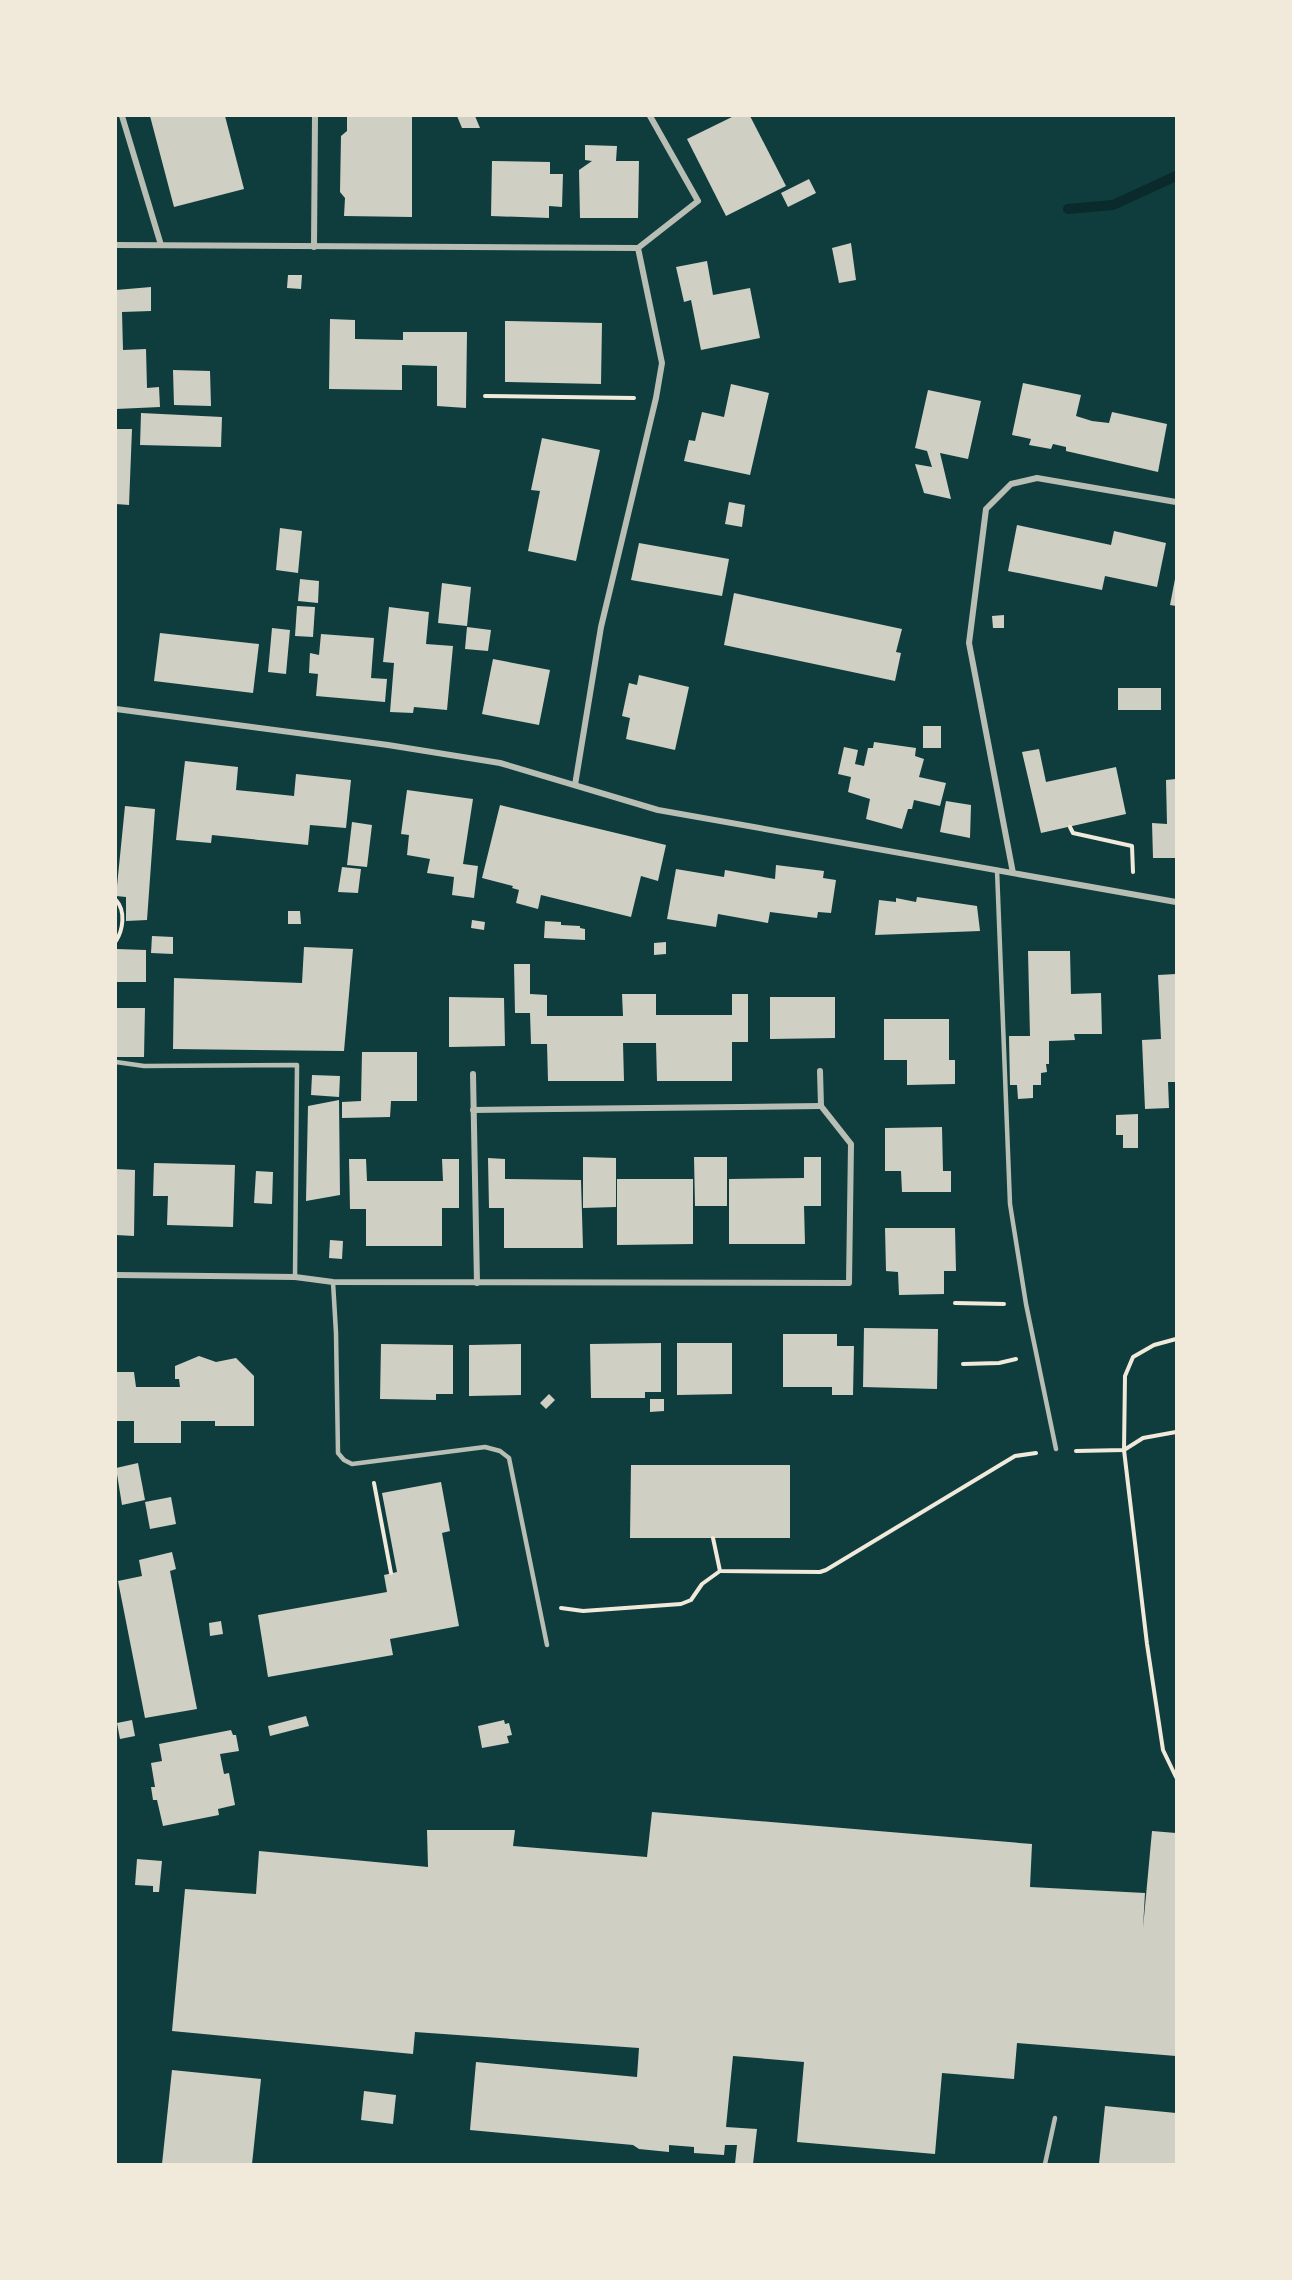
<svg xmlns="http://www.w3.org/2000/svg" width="1292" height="2280" font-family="'DM Sans',sans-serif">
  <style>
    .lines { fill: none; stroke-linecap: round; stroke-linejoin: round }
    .stream { stroke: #0a2a2b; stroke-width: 10 }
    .building { fill: #cfcfc3 }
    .path { stroke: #f1e9da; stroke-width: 4 }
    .service { stroke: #b8beb3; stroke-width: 4.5 }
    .minor { stroke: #b8beb3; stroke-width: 6 }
  </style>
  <rect width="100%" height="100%" fill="#0f3d3e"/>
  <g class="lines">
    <path class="stream" d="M1068 209 1113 205 1176 176"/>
  </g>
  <g class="building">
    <path d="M150 116H225L244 189 174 207Z"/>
    <path d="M347 116H412V217L344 216 345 198 340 192 341 136 347 131Z"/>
    <path d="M457 116H475L480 128H462Z"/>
    <path d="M734 116H750L786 186 726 216 687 139Z"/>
    <path d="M585 145 617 146 616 161H639L638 218H580L579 170 592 161 585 160Z"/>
    <path d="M492 161 550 162V174H563L562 207 549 206V218L491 216Z"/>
    <path d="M809 179 816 193 788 207 781 193Z"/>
    <path d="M851 243 856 280 839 283 832 248Z"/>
    <path d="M707 261 713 295 750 288 760 338 701 350 691 300 684 302 676 267Z"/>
    <path d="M288 275H302L301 289 287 288Z"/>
    <path d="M151 287V311L122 312 123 350 146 349 147 388 159 387 160 407 116 409V290Z"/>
    <path d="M330 319 355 320V339L403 340V332H467L466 408 437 406V366L402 365V390L329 389Z"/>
    <path d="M505 321 602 323 601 384 505 382Z"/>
    <path d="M173 370 210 371 211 406 174 405Z"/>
    <path d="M1023 383 1081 395 1076 416 1092 421 1109 423 1112 412 1167 424 1158 472 1066 451V447L1053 444 1051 449 1029 445 1031 439 1012 435Z"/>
    <path d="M731 384 769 393 750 475 684 461 689 440 695 441 702 412 724 417Z"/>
    <path d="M928 390 981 401 968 459 940 453 951 499 924 493 915 464 932 467 927 451 915 448Z"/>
    <path d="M141 413 222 417 221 447 140 445Z"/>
    <path d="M116 429H132L129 505 116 504Z"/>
    <path d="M542 438 600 450 576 561 528 551 540 491 531 490Z"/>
    <path d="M729 502 745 505 742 527 725 524Z"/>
    <path d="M1017 525 1111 545 1114 531 1166 543 1157 587 1105 576 1102 590 1008 571Z"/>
    <path d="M280 528 302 531 298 573 276 570Z"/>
    <path d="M639 543 729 559 722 596 631 580Z"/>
    <path d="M300 579 319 581 318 603 298 601Z"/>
    <path d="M1175 579H1176V606L1170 605Z"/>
    <path d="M442 583 471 587 467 626 438 623Z"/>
    <path d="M734 593 902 629 896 652 901 653 895 681 724 645Z"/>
    <path d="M297 606 315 607 313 637 295 636Z"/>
    <path d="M389 607 429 612 426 644 453 646 447 710 414 707 413 713 390 712 394 663 383 662Z"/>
    <path d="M1004 615V628H993L992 616Z"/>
    <path d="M467 627 491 630 488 651 465 649Z"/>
    <path d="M272 628 290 630 286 674 268 672Z"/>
    <path d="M160 633 259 644 253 693 154 681Z"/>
    <path d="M321 634 374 638 371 678 387 679 385 702 316 696 318 674 309 673 310 653 319 655Z"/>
    <path d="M493 659 550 670 539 725 482 714Z"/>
    <path d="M639 675 689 687 675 750 626 739 630 718 622 716 629 683 637 685Z"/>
    <rect x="1118" y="688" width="43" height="22"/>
    <rect x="923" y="726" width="18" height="22"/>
    <path d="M874 742 916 748 915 756 924 759 919 777 946 783 940 806 914 800 912 809H908L902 829 866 819 870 799 848 792 851 777 838 774 844 747 858 750 855 764 864 766 868 748H873Z"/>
    <path d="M1039 749 1046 782 1116 767 1126 814 1041 833 1022 752Z"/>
    <path d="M185 761 238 767 236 790 294 796 296 774 351 780 346 828 310 825 308 845 212 835 211 843 176 840Z"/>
    <path d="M1176 779V858H1153L1152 823 1167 824 1166 780Z"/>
    <path d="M407 790 473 799 463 864 478 866 474 898 452 895 454 877 427 873 430 859 407 855 409 835 401 834Z"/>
    <path d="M946 801 971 805 970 838 940 832Z"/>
    <path d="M500 805 666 845 658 881 641 876 631 917 541 895 538 909 516 903 519 890 512 888 513 886 482 878Z"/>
    <path d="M125 806 155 809 147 920 126 921V897L116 896Z"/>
    <path d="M352 822 372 825 367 867 347 865Z"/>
    <path d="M776 865 824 871 823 878 836 880 831 913 818 912 817 918 770 912 768 923 718 914 716 927 667 919 676 869 724 877 725 870 775 879Z"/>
    <path d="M342 867 361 869 358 893 338 892Z"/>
    <path d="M917 897 977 906 980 931 875 935 879 900 896 902V898L916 902Z"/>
    <path d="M288 911H300L301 924H288Z"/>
    <path d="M472 920 485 922 484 930 471 928Z"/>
    <path d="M545 921 561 922V925L580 926V928L585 929V940L544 938Z"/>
    <path d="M152 936 173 937V954L151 953Z"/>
    <path d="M666 942V954L654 955V943Z"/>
    <path d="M304 947 353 949 344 1051 173 1049 174 978 302 983Z"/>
    <path d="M116 949 146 950V982H116Z"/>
    <path d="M1028 951H1070L1071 994 1101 993 1102 1034H1074L1075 1040 1049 1041V1064H1046L1047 1072 1041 1073V1085H1033V1098L1018 1099 1017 1085H1010L1009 1036H1030Z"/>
    <path d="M514 964H530V994L547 995V1016H623L622 994H656V1015H732V994H748V1042H732V1081H657L656 1043H623L624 1081H548L547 1044H531L530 1013H515Z"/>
    <path d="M1176 974V1082H1168L1169 1108 1145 1109 1142 1040 1161 1039 1158 975Z"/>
    <path d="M449 997 504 998 505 1046 449 1047Z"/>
    <path d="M770 997H835V1038L770 1039Z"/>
    <path d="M116 1008H145L144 1057H116Z"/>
    <path d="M884 1019H949V1060H955V1084L907 1085V1060H884Z"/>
    <path d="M362 1052H417V1101H391L390 1117 342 1118V1102L361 1101Z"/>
    <path d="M312 1075 340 1076 339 1097 311 1095Z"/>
    <path d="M339 1100 340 1195 306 1201 308 1106Z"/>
    <path d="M1138 1114V1148H1123V1135H1116V1115Z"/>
    <path d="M942 1127 943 1171H951V1192H902L901 1171H885V1128Z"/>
    <path d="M583 1157 616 1158V1207L583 1208Z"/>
    <path d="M694 1157H727V1206H695Z"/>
    <path d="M804 1157H821V1206H804L805 1244H729V1179L804 1178Z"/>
    <path d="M488 1158 505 1159V1179L581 1180 583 1248H504V1208H489Z"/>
    <path d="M349 1159H366L367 1181H443L442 1159H459V1208H442V1246H366V1209H350Z"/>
    <path d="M154 1163 235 1165 233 1227 167 1225 168 1196H153Z"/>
    <path d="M116 1169 135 1170 134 1236 116 1235Z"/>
    <path d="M256 1171 273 1172 272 1204 254 1203Z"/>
    <path d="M617 1179H693V1244L617 1245Z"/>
    <path d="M885 1228H955L956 1271H944V1294L899 1295 898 1272 886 1271Z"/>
    <path d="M330 1240 343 1241 342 1259 329 1258Z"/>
    <path d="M864 1328 938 1329 937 1389 863 1387Z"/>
    <path d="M783 1334H837V1346H854L853 1395H832V1387H783Z"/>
    <path d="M661 1343V1392H645V1398H591L590 1344Z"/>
    <path d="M677 1343H732V1394L677 1395Z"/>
    <path d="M381 1344 453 1345V1394H436V1400L380 1399Z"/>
    <path d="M521 1344V1395L469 1396V1345Z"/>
    <path d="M199 1356 216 1362 236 1358 254 1376V1426H215V1421H181V1443H134V1421H116V1372H134L136 1387H180L179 1379H175V1366Z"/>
    <path d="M549 1394 555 1400 546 1409 540 1403Z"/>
    <path d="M650 1399H664V1411L650 1412Z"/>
    <path d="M138 1463 145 1500 122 1505 116 1468Z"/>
    <path d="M631 1465H790V1538H630Z"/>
    <path d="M441 1482 450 1531 442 1533 459 1626 390 1639 393 1655 268 1677 258 1615 387 1592 384 1575 397 1572 382 1493Z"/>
    <path d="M171 1497 176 1524 150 1529 145 1502Z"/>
    <path d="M172 1552 176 1569 170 1571 197 1709 145 1718 118 1581 142 1576 139 1560Z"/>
    <path d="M221 1621 223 1634 210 1636 209 1623Z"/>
    <path d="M306 1716 309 1726 270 1736 268 1726Z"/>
    <path d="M132 1720 135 1736 120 1739 117 1723Z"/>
    <path d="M504 1720 505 1724 509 1723 512 1735 507 1736 509 1743 482 1748 478 1726Z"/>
    <path d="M231 1730 233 1735H236L239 1751 220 1754 224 1774 229 1773 235 1805 218 1809 219 1815 163 1826 157 1800H153L151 1787H155L151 1763 162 1761 159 1744Z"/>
    <path d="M652 1812 1032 1844 1030 1887 1145 1893 1143 1928 1152 1831 1176 1833V2056L1017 2043 1014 2079 942 2073 935 2154 797 2142 804 2062 733 2056 726 2127 757 2129 753 2164H735L737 2145H725L724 2155 694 2153V2147L669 2145V2152L639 2149 633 2145 470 2130 476 2062 637 2077 639 2048 415 2032 413 2054 172 2031 185 1889 256 1894 259 1851 428 1867 427 1830H515L513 1846 647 1857Z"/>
    <path d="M137 1859 162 1861 159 1892H153V1886L135 1885Z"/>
    <path d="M172 2070 261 2079 252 2164H162Z"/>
    <path d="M364 2091 396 2095 393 2124 361 2120Z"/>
    <path d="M1105 2106 1176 2113V2164H1099Z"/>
  </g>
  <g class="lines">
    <g class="path">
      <path d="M485 396 634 398"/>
      <path d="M1070 827 1073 833 1132 846 1133 872"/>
      <path d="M116 900C126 911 123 930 116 941"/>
      <path d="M955 1303 1004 1304"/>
      <path d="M1176 1339 1154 1345 1133 1357 1125 1376 1124 1450 1147 1644 1163 1750 1176 1777"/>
      <path d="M963 1364 999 1363 1016 1359"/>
      <path d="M1076 1451 1124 1450 1143 1438 1176 1432"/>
      <path d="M374 1483 391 1573"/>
      <path d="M713 1538 720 1571 820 1572 826 1570 1015 1456 1036 1453"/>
      <path d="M561 1608 583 1611 681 1604 691 1600 702 1584 720 1571"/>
    </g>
    <g class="service">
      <path d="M997 870 1010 1204 1026 1304 1056 1449"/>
      <path d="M116 1062 144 1066 297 1065 295 1277"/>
      <path d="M333 1282 336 1333 338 1453 344 1460 352 1464 485 1447 500 1451 509 1458 547 1645"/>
      <path d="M1045 2164 1055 2118"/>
    </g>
    <g class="minor">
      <path d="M122 116 161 245"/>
      <path d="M116 245 638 248"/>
      <path d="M314 247 315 116"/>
      <path d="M116 709 388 745 500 763 658 810 1176 902"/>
      <path d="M575 785 601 627 656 398 662 363 638 248 698 201 650 116"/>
      <path d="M1013 873 969 643 986 509 1011 484 1037 478 1176 502"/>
      <path d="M473 1074 477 1283"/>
      <path d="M473 1110 821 1106"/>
      <path d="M116 1275 295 1277 333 1282 849 1283 851 1144 821 1106 820 1071"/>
    </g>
  </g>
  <rect width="1292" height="2280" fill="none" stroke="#f1e9da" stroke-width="234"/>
</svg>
